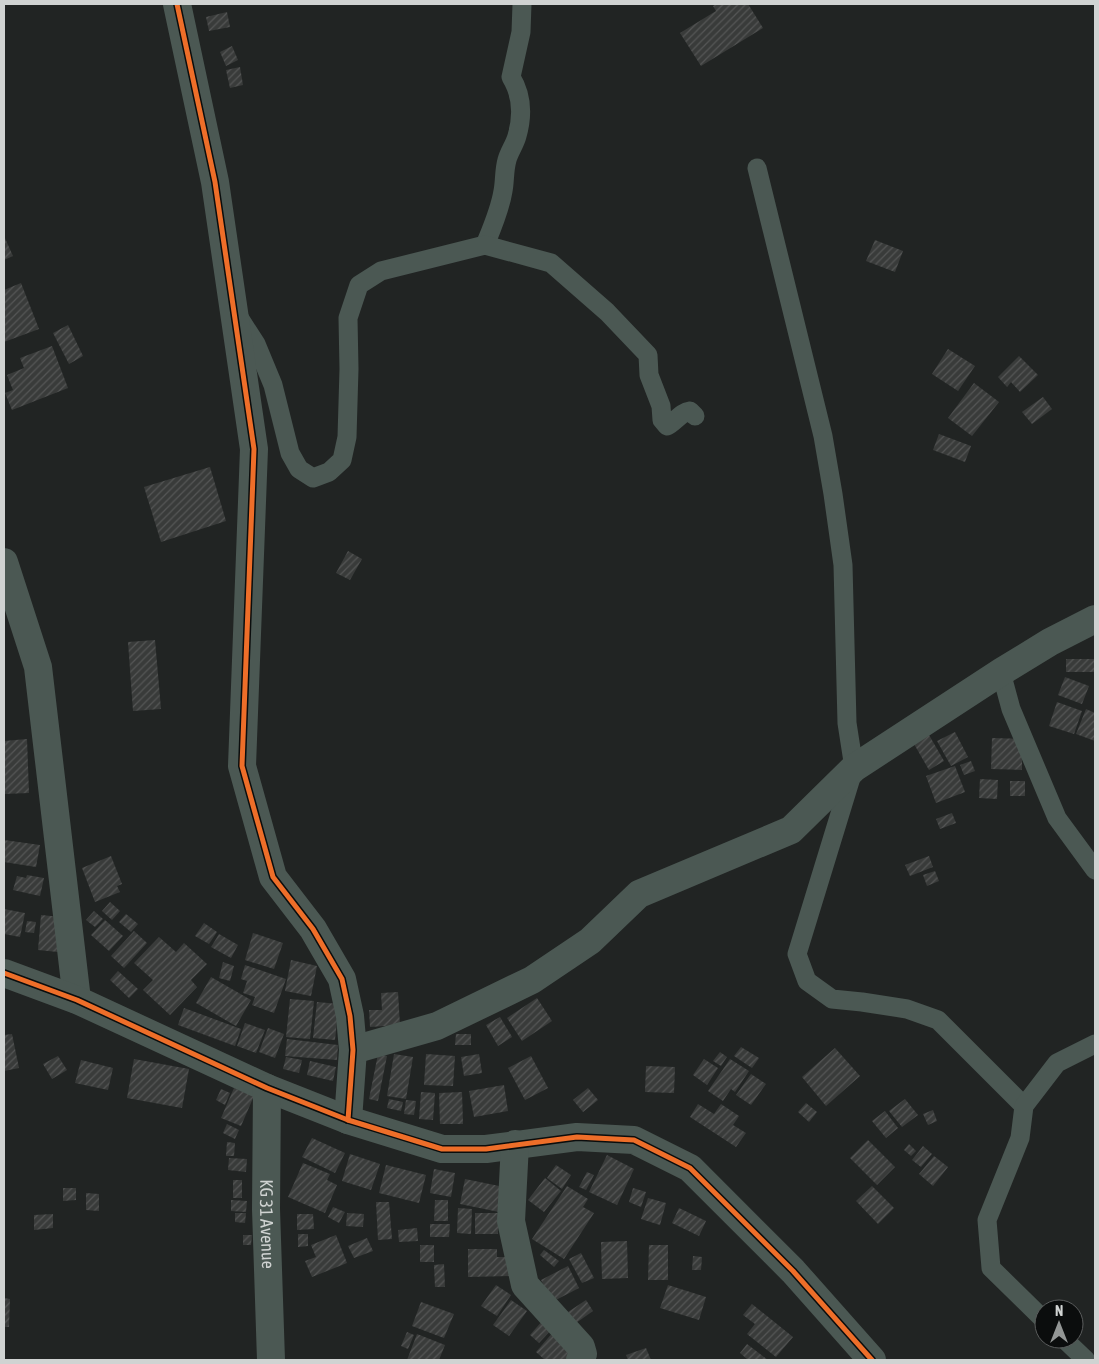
<svg xmlns="http://www.w3.org/2000/svg" width="1099" height="1364" font-family="'Asap Condensed',sans-serif">
  <style>
    .building { fill: url(#building-hatch) }
    .lines { fill: none; stroke-linecap: round; stroke-linejoin: round }
    .lane { stroke: #4b5853; stroke-width: 19 }
    .street { stroke: #4b5853; stroke-width: 28 }
    .cycleway-casing { stroke: #0b0d0d; stroke-width: 8 }
    .cycleway { stroke: #ee6e29; stroke-width: 5 }
    .labels { text-anchor: middle; stroke-width: 5; stroke-linejoin: round; paint-order: stroke }
    .street-label { font-size: 18px; fill: #d0d3d2; stroke: #0b0d0d }
  </style>
  <defs>
    <pattern id="building-hatch" width="6" height="6" patternUnits="userSpaceOnUse" patternTransform="scale(1.25)"><rect width="6" height="6" fill="#393b3a"/><path d="M-1 1l2-2M0 6l6-6M5 7l2-2" fill="none" stroke="#555656"/></pattern>
  </defs>
  <rect width="100%" height="100%" fill="#212423"/>
  <g class="building">
    <path d="M717 4H748L763 28 701 66 680 33 716 11 713 6Z"/>
    <path d="M227 12 230 27 209 31 206 17Z"/>
    <path d="M232 46 238 60 226 66 220 52Z"/>
    <path d="M240 67 243 85 230 88 226 70Z"/>
    <path d="M4 236 13 256 4 260Z"/>
    <path d="M875 240 903 251 895 272 866 261Z"/>
    <path d="M21 283 39 329 4 342V290Z"/>
    <path d="M68 325 83 356 69 364 53 333Z"/>
    <path d="M52 346 68 388 12 410 5 393 13 390 7 375 24 368 20 358Z"/>
    <path d="M948 349 975 366 958 391 932 374Z"/>
    <path d="M1019 356 1038 375 1020 392 1011 382 1007 387 998 377Z"/>
    <path d="M974 383 999 402 972 436 948 418Z"/>
    <path d="M1043 397 1052 409 1032 424 1022 412Z"/>
    <path d="M939 434 971 446 965 462 933 450Z"/>
    <path d="M210 467 226 521 161 542 144 487Z"/>
    <path d="M348 551 362 559 350 580 336 573Z"/>
    <path d="M155 640 161 709 133 711 128 642Z"/>
    <rect x="1066" y="659" width="29" height="13"/>
    <path d="M1065 677 1089 686 1082 704 1058 695Z"/>
    <path d="M1057 702 1082 711 1074 734 1049 726Z"/>
    <path d="M1086 709 1095 713V741L1076 734Z"/>
    <path d="M955 732 968 757 951 766 937 741Z"/>
    <path d="M929 735 944 761 929 770 914 744Z"/>
    <path d="M992 738 1022 739V770L991 769Z"/>
    <path d="M27 739 29 793 4 794V741Z"/>
    <path d="M971 761 975 771 964 775 960 765Z"/>
    <path d="M955 766 965 792 936 803 926 776Z"/>
    <path d="M980 779 998 780 997 799 979 798Z"/>
    <rect x="1010" y="781" width="15" height="15"/>
    <path d="M952 813 956 823 940 829 936 819Z"/>
    <path d="M4 840 40 845 36 867 4 862Z"/>
    <path d="M111 856 122 884 117 886 120 892 95 902 82 868Z"/>
    <path d="M929 856 933 867 910 876 905 865Z"/>
    <path d="M935 871 939 881 927 886 923 875Z"/>
    <path d="M27 875 44 878 40 896 13 890 17 876 26 878Z"/>
    <path d="M110 902 120 911 112 920 102 911Z"/>
    <path d="M4 909 25 913 20 937 4 934Z"/>
    <path d="M94 911 103 919 95 927 86 920Z"/>
    <path d="M126 914 138 924 131 932 119 922Z"/>
    <path d="M41 915 61 917 58 952 38 950Z"/>
    <path d="M105 920 123 936 109 951 91 935Z"/>
    <path d="M27 921 36 922 34 933 25 932Z"/>
    <path d="M204 923 217 932 209 944 195 936Z"/>
    <path d="M134 931 147 943 124 968 111 956Z"/>
    <path d="M253 933 283 943 274 969 245 960Z"/>
    <path d="M219 934 238 945 231 958 211 947Z"/>
    <path d="M159 937 176 952 184 943 207 964 191 980 197 987 170 1015 143 990 153 980 134 963Z"/>
    <path d="M291 960 317 966 311 996 285 991Z"/>
    <path d="M223 962 234 966 230 981 219 978Z"/>
    <path d="M245 965 286 979 274 1013 252 1005 255 997 243 993 247 981 241 979Z"/>
    <path d="M118 971 138 989 129 998 110 980Z"/>
    <path d="M211 977 251 1000 236 1026 196 1003Z"/>
    <path d="M398 992 400 1025 370 1027 369 1010H382L381 993Z"/>
    <path d="M537 998 552 1021 522 1041 507 1018Z"/>
    <path d="M290 999 314 1001 310 1039 286 1037Z"/>
    <path d="M317 1002 339 1004 335 1040 313 1038Z"/>
    <path d="M184 1008 241 1029 235 1046 178 1025Z"/>
    <path d="M500 1017 512 1037 498 1046 486 1025Z"/>
    <path d="M245 1023 265 1030 256 1053 237 1046Z"/>
    <path d="M268 1028 284 1034 275 1058 259 1052Z"/>
    <path d="M12 1034 19 1068 4 1071V1035Z"/>
    <path d="M456 1034H471V1045H455Z"/>
    <path d="M287 1039 338 1045 337 1060 285 1056Z"/>
    <path d="M741 1047 759 1058 752 1068 734 1056Z"/>
    <path d="M835 1048 860 1076 826 1106 802 1077Z"/>
    <path d="M720 1052 727 1057 721 1066 713 1061Z"/>
    <path d="M378 1054 387 1056 378 1101 369 1099Z"/>
    <path d="M394 1054 413 1057 406 1099 387 1096Z"/>
    <path d="M426 1054 455 1056 453 1086 424 1085Z"/>
    <path d="M479 1054 482 1073 464 1076 461 1057Z"/>
    <path d="M58 1056 67 1070 52 1079 43 1064Z"/>
    <path d="M531 1056 548 1088 525 1100 508 1068Z"/>
    <path d="M286 1057 302 1060 299 1073 283 1069Z"/>
    <path d="M134 1059 189 1069 182 1108 127 1098Z"/>
    <path d="M704 1059 718 1068 707 1085 693 1075Z"/>
    <path d="M730 1059 749 1071 735 1092 731 1089 723 1101 708 1091Z"/>
    <path d="M81 1060 113 1068 108 1090 75 1083Z"/>
    <path d="M310 1061 336 1067 333 1081 307 1075Z"/>
    <path d="M646 1066 675 1067 674 1093 645 1092Z"/>
    <path d="M751 1074 766 1084 751 1105 736 1095Z"/>
    <path d="M504 1085 508 1111 474 1117 469 1091Z"/>
    <path d="M234 1088 254 1096 241 1126 221 1118Z"/>
    <path d="M588 1088 598 1100 583 1112 573 1100Z"/>
    <path d="M221 1089 230 1093 225 1105 216 1100Z"/>
    <path d="M421 1092 435 1093 433 1120 419 1119Z"/>
    <path d="M462 1092 463 1124H440L439 1093Z"/>
    <path d="M389 1099 403 1102 401 1111 387 1108Z"/>
    <path d="M905 1099 918 1115 902 1127 889 1111Z"/>
    <path d="M406 1100 416 1101 414 1115 404 1114Z"/>
    <path d="M806 1103 817 1112 809 1122 798 1112Z"/>
    <path d="M698 1104 714 1114 721 1104 739 1116 733 1125 746 1133 736 1147 690 1117Z"/>
    <path d="M933 1110 937 1121 928 1125 923 1114Z"/>
    <path d="M885 1111 898 1128 886 1138 872 1121Z"/>
    <path d="M227 1124 239 1130 235 1139 223 1133Z"/>
    <path d="M312 1138 345 1153 335 1173 302 1157Z"/>
    <path d="M868 1140 895 1167 877 1185 850 1158Z"/>
    <path d="M227 1142 235 1143 234 1156H226Z"/>
    <path d="M909 1144 916 1151 911 1156 904 1150Z"/>
    <path d="M923 1146 932 1154 921 1167 912 1160Z"/>
    <path d="M350 1154 380 1164 371 1190 342 1181Z"/>
    <path d="M607 1155 634 1169 617 1205 589 1192Z"/>
    <path d="M934 1156 948 1167 933 1186 919 1174Z"/>
    <path d="M229 1158 247 1159 246 1172 228 1170Z"/>
    <path d="M303 1163 330 1174 327 1180 337 1185 325 1213 288 1197Z"/>
    <path d="M386 1165 426 1175 419 1203 379 1193Z"/>
    <path d="M556 1165 571 1175 562 1189 547 1178Z"/>
    <path d="M434 1169 455 1173 451 1197 430 1193Z"/>
    <path d="M587 1172 594 1175 586 1190 579 1187Z"/>
    <path d="M545 1178 561 1191 544 1212 528 1200Z"/>
    <path d="M465 1179 504 1187 499 1212 460 1204Z"/>
    <rect x="233" y="1180" width="9" height="18"/>
    <path d="M567 1186 588 1199 583 1207 594 1213 564 1259 532 1239Z"/>
    <path d="M872 1186 894 1208 878 1224 856 1201Z"/>
    <path d="M63 1188H76V1200L63 1201Z"/>
    <path d="M633 1188 646 1192 641 1207 629 1202Z"/>
    <path d="M86 1193 99 1194V1211L86 1210Z"/>
    <path d="M648 1198 666 1203 660 1225 641 1219Z"/>
    <path d="M231 1200 247 1201 246 1212 231 1211Z"/>
    <path d="M435 1200H448V1221H434Z"/>
    <path d="M376 1202H389L392 1239 378 1240Z"/>
    <path d="M333 1207 345 1212 339 1223 328 1217Z"/>
    <path d="M458 1208 472 1209 471 1234 457 1233Z"/>
    <path d="M679 1208 706 1221 699 1236 672 1223Z"/>
    <path d="M235 1213H246L245 1223 235 1222Z"/>
    <path d="M347 1213 364 1214 363 1227 346 1226Z"/>
    <rect x="475" y="1213" width="23" height="21"/>
    <path d="M53 1214V1228L34 1230V1215Z"/>
    <path d="M297 1214H313L314 1229 297 1230Z"/>
    <path d="M430 1224H450L449 1237H430Z"/>
    <path d="M417 1228 418 1241 399 1242 398 1230Z"/>
    <path d="M298 1234H308V1246L298 1247Z"/>
    <path d="M243 1235H252L251 1245H243Z"/>
    <path d="M336 1235 347 1263 312 1277 305 1261 316 1257 311 1245Z"/>
    <path d="M367 1238 373 1251 354 1258 348 1246Z"/>
    <path d="M627 1241 628 1278 602 1279 601 1242Z"/>
    <rect x="420" y="1245" width="14" height="17"/>
    <path d="M649 1245H668V1280H648Z"/>
    <path d="M468 1249H497V1257H511V1276L468 1277Z"/>
    <path d="M544 1250 559 1261 554 1267 540 1255Z"/>
    <path d="M581 1253 594 1278 582 1283 569 1259Z"/>
    <path d="M693 1256 702 1257 701 1270H692Z"/>
    <path d="M444 1264 445 1287H435L434 1265Z"/>
    <path d="M568 1266 579 1288 552 1302 541 1280Z"/>
    <path d="M496 1285 511 1295 497 1316 481 1306Z"/>
    <path d="M668 1285 706 1297 699 1320 660 1308Z"/>
    <path d="M4 1298 10 1299 9 1327H4Z"/>
    <path d="M511 1300 527 1311 509 1336 493 1325Z"/>
    <path d="M586 1300 593 1311 576 1323 568 1312Z"/>
    <path d="M421 1302 454 1314 444 1338 412 1326Z"/>
    <path d="M752 1304 793 1337 776 1357 747 1334 755 1324 743 1315Z"/>
    <path d="M543 1320 553 1328 539 1343 530 1335Z"/>
    <path d="M554 1331 573 1360H545L536 1352Z"/>
    <path d="M407 1332 414 1335 408 1349 401 1346Z"/>
    <path d="M417 1334 445 1345 439 1360H407Z"/>
    <path d="M747 1344 768 1360H748L740 1353Z"/>
    <path d="M646 1348 651 1360H628L626 1355Z"/>
  </g>
  <g class="lines">
    <g class="lane">
      <path d="M757 168 823 436 833 494 843 565 847 723 854 768 797 954 807 981 832 999 862 1002 907 1009 938 1020 1024 1106"/>
      <path d="M485 245C492 228 500 210 503 191 505 181 504 170 507 160 509 152 515 144 517 136 523 115 522 95 511 77L521 32 522 4"/>
      <path d="M238 316 256 344 273 385 290 453 299 469 313 478 329 472 342 460 347 437 349 369 348 318 359 285 381 271 485 245 551 263 607 312 648 355 649 375 661 406 662 420 667 426C675 422 681 412 690 411L695 416"/>
      <path d="M1001 672 1011 709 1057 818 1095 870"/>
      <path d="M1044 1320 991 1268 987 1220 1020 1138 1024 1106 1057 1063 1095 1044"/>
      <path d="M1064 1339 1086 1360"/>
    </g>
    <g class="street">
      <path d="M177 4 215 182 254 449 242 766 273 877 313 929 342 979 350 1016 353 1050 348 1120"/>
      <path d="M4 562 38 667 77 1000"/>
      <path d="M4 973 77 1000 267 1088 348 1120 442 1149H486L577 1137 634 1140 690 1168 793 1271 872 1360"/>
      <path d="M353 1050 437 1026 532 980 590 941 639 894 791 830 854 768 1001 672 1050 642 1095 619"/>
      <path id="s1" d="M267 1088 266 1209 271 1360"/>
      <path d="M515 1144 511 1221 525 1285 581 1347 583 1354 580 1360"/>
    </g>
    <defs>
      <g id="cycleway">
        <path d="M177 4 215 182 254 449 242 766 273 877 313 929 342 979 350 1016 353 1050 348 1120"/>
        <path d="M4 973 77 1000 267 1088 348 1120 442 1149H486L577 1137 634 1140 690 1168 793 1271 872 1360"/>
      </g>
    </defs>
    <use href="#cycleway" class="cycleway-casing"/>
    <use href="#cycleway" class="cycleway"/>
  </g>
  <g class="labels">
    <g class="street-label">
      <text dy="6" stroke="none"><textPath href="#s1" startOffset="136">KG 31 Avenue</textPath></text>
    </g>
  </g>
  <rect width="1099" height="1364" fill="none" stroke="#d0d3d2" stroke-width="10"/>
  <g transform="translate(1059 1324)"><circle r="24" fill="#0b0d0d" stroke="#5a5c5c"/>
  <path d="M0-4L9 19L0 12L-9 19Z" fill="#939695"/>
  <text y="-8" font-size="14" font-weight="bold" text-anchor="middle" fill="#d0d3d2">N</text>
  </g>
</svg>
